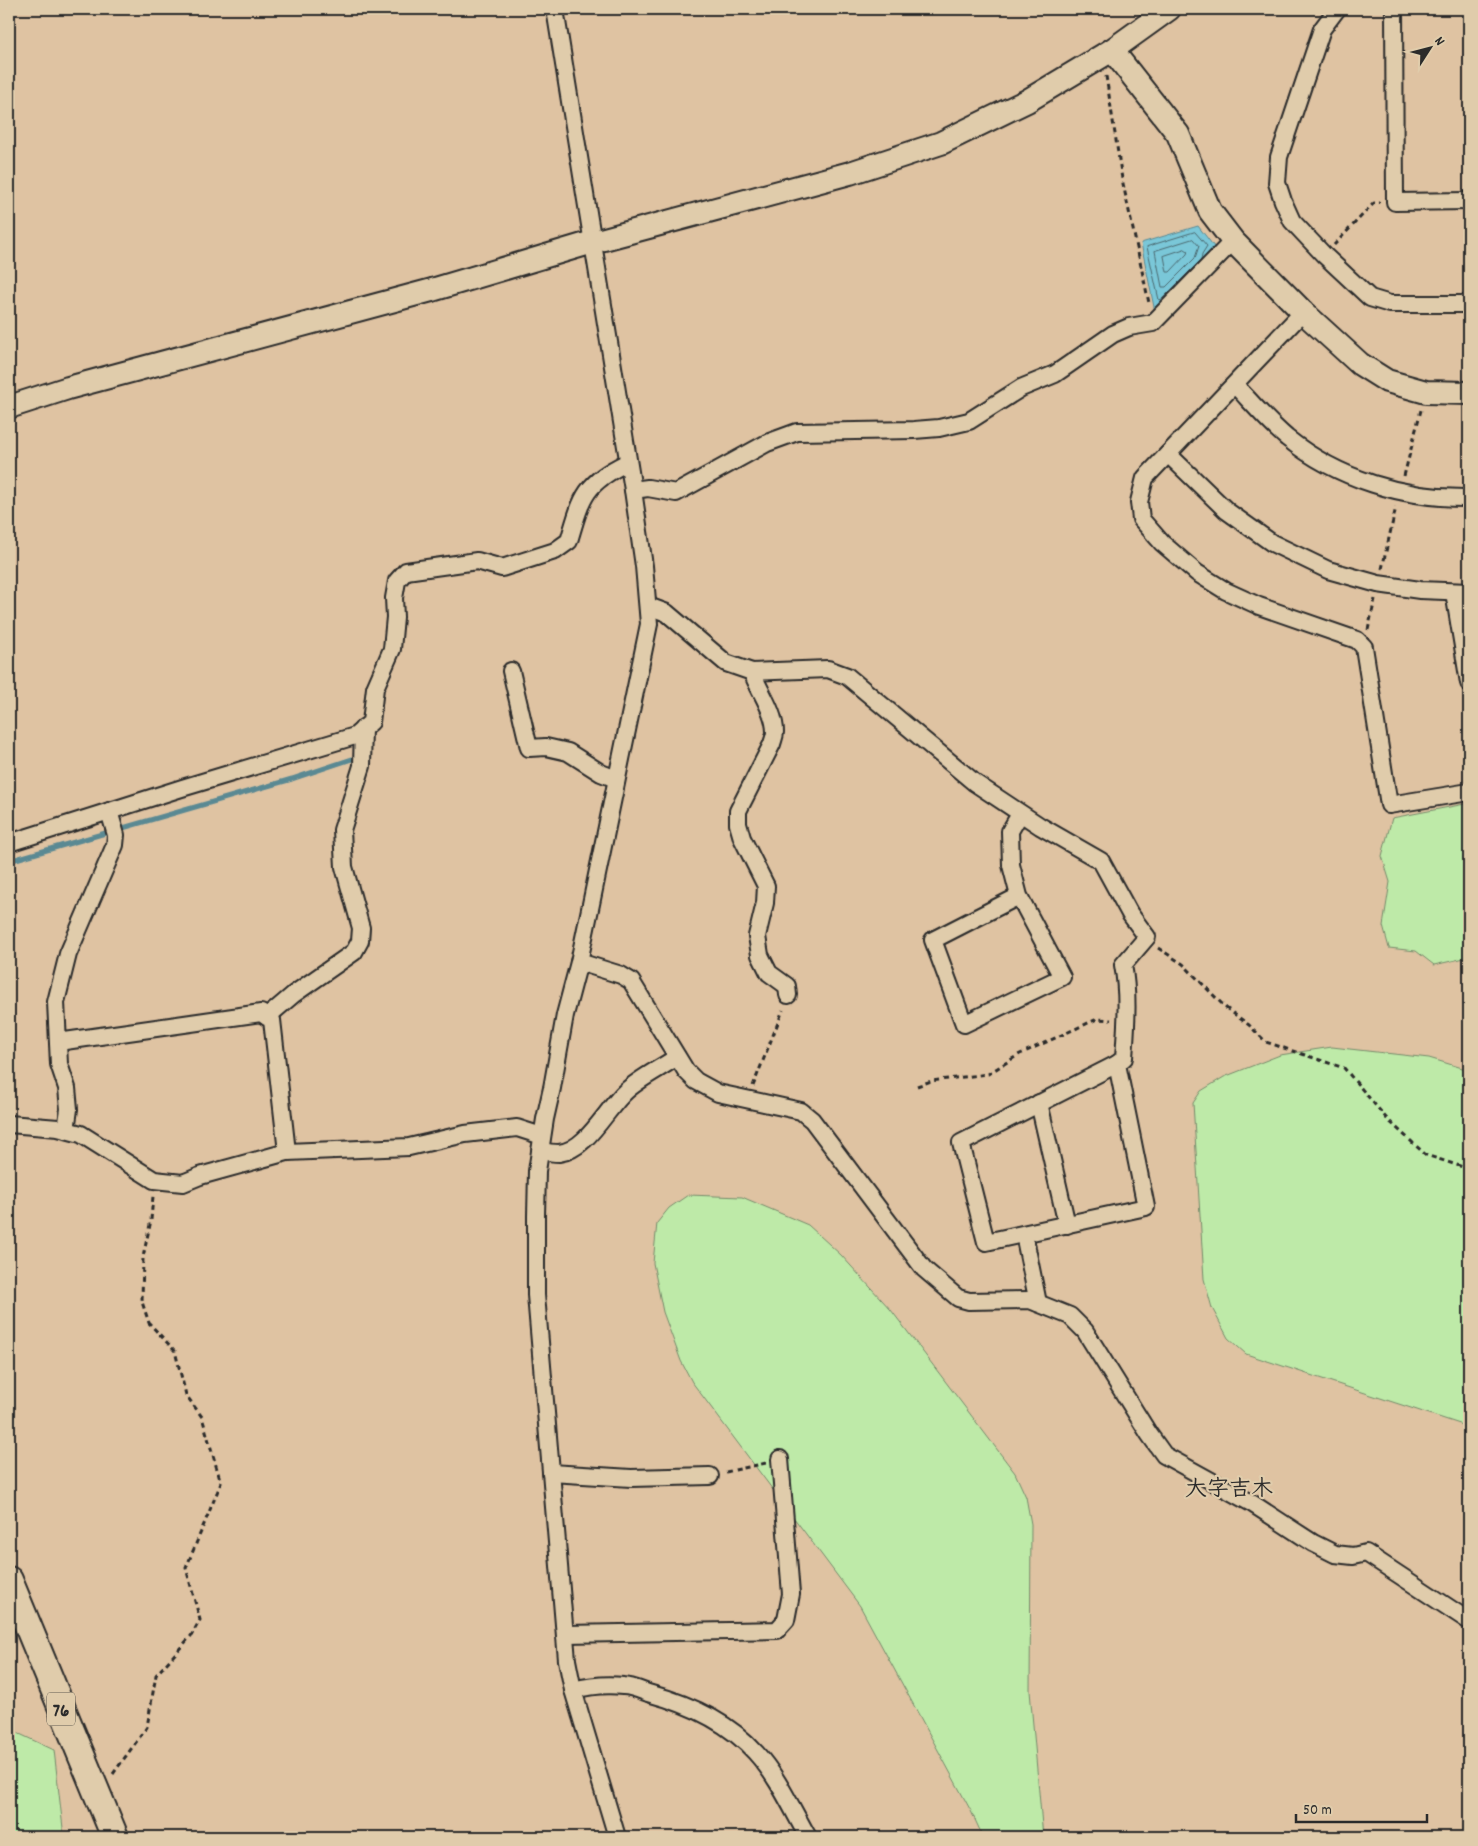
<svg xmlns="http://www.w3.org/2000/svg" width="1478" height="1846" font-family="Dekko,'Klee One',sans-serif">
  <style>
    .green { fill: #beeaa8; stroke: #748a6a }
    .water { fill: #7ac7d8; stroke: #5a8993 }
    .lines { fill: none; stroke-linecap: round; stroke-linejoin: round }
    .shore { stroke: #4b6970; stroke-width: 1 }
    .stream { stroke: #5a8993; stroke-width: 5 }
    .street-casing { stroke: #2b2b2b; stroke-width: 20 }
    .secondary-casing { stroke: #2b2b2b; stroke-width: 26 }
    .primary-casing { stroke: #2b2b2b; stroke-width: 30 }
    .path { stroke: #2b2b2b; stroke-width: 3; stroke-dasharray: 5 4; stroke-linecap: butt }
    .street { stroke: #e0ccab; stroke-width: 16 }
    .secondary { stroke: #e0ccab; stroke-width: 22 }
    .primary { stroke: #e0ccab; stroke-width: 26 }
    .labels { text-anchor: middle; stroke-width: 4.5; stroke-linejoin: round; paint-order: stroke }
    .shield { fill: #e0ccab; stroke: #615b51; stroke-width: 1 }
    .shield-label { font-size: 19px; font-weight: bold; fill: #2b2b2b }
    .quarter-label { font-size: 22px; font-weight: bold; fill: #2b2b2b; stroke: #e0ccab }
  </style>
  <rect width="100%" height="100%" fill="#dfc3a2"/>
  <filter id="ink" filterUnits="userSpaceOnUse"><feTurbulence type="fractalNoise" baseFrequency=".02" numOctaves="2"/><feDisplacementMap in="SourceGraphic" scale="10" xChannelSelector="R" yChannelSelector="G"/><feConvolveMatrix kernelMatrix="1 2 1 2 8 2 1 2 1" color-interpolation-filters="sRGB"/></filter>
  <g filter="url(#ink)">
    <g class="green">
      <path d="M1465 804 1469 808V957L1434 965 1416 951 1389 948 1383 926 1390 882 1382 856 1392 818Z"/>
      <path d="M1332 1047 1429 1058 1469 1070V1427L1246 1354 1228 1338 1212 1308 1204 1279 1193 1103 1201 1091 1224 1077 1280 1055Z"/>
      <path d="M688 1195 742 1197 808 1225 841 1255 891 1310 1015 1473 1026 1497 1031 1524 1030 1691 1043 1837H983L971 1811 860 1606 692 1382 681 1361 663 1312 653 1263 657 1223 669 1208Z"/>
      <path d="M9 1729 54 1750 64 1837H9Z"/>
    </g>
    <path class="water" d="M1198 226 1215 248 1206 256 1208 260 1155 312 1141 243Z"/>
    <g class="lines">
      <g class="shore">
        <path d="M1195 232 1207 246 1202 254 1201 260 1162 299 1159 300 1147 247Z"/>
        <path d="M1193 239 1199 246 1195 258 1166 287H1162L1155 251Z"/>
        <path d="M1185 249 1188 251 1187 254 1170 272H1167L1164 256Z"/>
      </g>
      <path class="stream" d="M9 861 292 779 358 757"/>
      <defs>
        <g id="street">
          <path d="M555 9 633 490 644 566 649 624 579 962 565 1015 552 1088 545 1119 537 1171 536 1216V1295L567 1660 573 1690 617 1837"/>
          <path d="M1337 9 1322 29 1279 157 1277 183 1283 201 1292 221 1324 255 1370 298 1390 304H1469"/>
          <path d="M1394 9 1395 202 1469 201"/>
          <path d="M1303 312 1145 478 1139 502 1141 519 1162 543 1197 573 1226 591 1259 606 1357 640 1364 647 1389 805 1469 792"/>
          <path d="M1235 385C1252 403 1268 422 1287 438 1338 479 1404 499 1469 498"/>
          <path d="M1168 454 1227 511 1272 543 1328 570 1378 584 1420 590 1469 592"/>
          <path d="M633 490 648 488 676 493 767 443 797 432 914 430 939 428 969 421 1021 388 1055 374 1113 334 1129 327 1153 323 1233 241"/>
          <path d="M1454 592 1469 683"/>
          <path d="M648 606 667 613 726 663 752 672 828 669 847 676 975 783 1040 826 1101 861 1130 914 1147 937 1123 965C1129 996 1126 1027 1124 1058L1117 1064"/>
          <path d="M511 671 529 748 546 747 568 752 601 773 616 779"/>
          <path d="M752 672C759 691 775 712 775 732 775 736 773 740 772 744L738 811V824L742 838 766 886 765 903 757 936 760 955 769 973 787 986 788 995"/>
          <path d="M9 843 182 788 355 736 371 722 375 688 392 649 395 617 394 598 397 581 406 571 477 561 502 568 555 551 569 541C582 496 585 483 628 462"/>
          <path d="M1019 896 933 940 964 1024 1062 977 1019 896 1011 865 1010 831 1020 814"/>
          <path d="M579 962 621 975 631 981 686 1071 696 1081 718 1093 801 1111 812 1120 924 1269 958 1298 969 1301 1030 1300 1070 1316 1085 1331 1149 1434 1164 1455 1253 1504 1313 1543 1335 1554 1353 1556 1366 1553 1469 1621"/>
          <path d="M267 1017 294 994 354 952 360 941 361 928 344 867 342 830 362 766 363 728"/>
          <path d="M58 1042 261 1013 272 1020 287 1152"/>
          <path d="M1117 1064 1146 1207 986 1242 961 1143Z"/>
          <path d="M1039 1103 1067 1225"/>
          <path d="M9 1124 58 1128 81 1134 154 1180 183 1183 200 1176 287 1152 409 1147 465 1134 517 1128 542 1136"/>
          <path d="M66 1130 69 1109 67 1088 59 1064 56 1002 68 954 115 845 116 835 109 811"/>
          <path d="M540 1151C546 1152 553 1153 559 1153 587 1150 606 1109 626 1091 640 1078 661 1068 677 1057"/>
          <path d="M1024 1234 1038 1303"/>
          <path d="M551 1473 631 1478 710 1476"/>
          <path d="M566 1634 777 1630 786 1620 791 1594 780 1459"/>
          <path d="M573 1690C589 1686 606 1684 623 1686 631 1686 640 1690 648 1693 689 1704 728 1721 756 1753 778 1777 792 1809 808 1837"/>
        </g>
        <g id="secondary">
          <path d="M1112 50 1178 134 1210 211 1233 241 1303 312 1360 364 1387 381 1426 392 1469 393"/>
          <path d="M9 407 68 388 432 290 593 242 850 173 941 143 1027 101 1112 50 1169 9"/>
        </g>
        <path id="primary" d="M9 1580 115 1837"/>
      </defs>
      <use href="#street" class="street-casing"/>
      <use href="#secondary" class="secondary-casing"/>
      <use href="#primary" class="primary-casing"/>
      <g class="path">
        <path d="M1106 76 1122 179 1149 303"/>
        <path d="M1334 245 1374 203H1380"/>
        <path d="M1404 476 1421 410"/>
        <path d="M1382 569 1396 507"/>
        <path d="M1368 630 1375 599"/>
        <path d="M1158 948 1183 964 1226 1008 1249 1025 1266 1042 1344 1068 1387 1119 1426 1155 1469 1169"/>
        <path d="M753 1086 783 1010"/>
        <path d="M917 1086 931 1081 988 1074 1020 1054 1097 1019 1111 1020"/>
        <path d="M726 1472 766 1463"/>
        <path d="M113 1774 147 1727 156 1675 191 1636 200 1620 186 1568 221 1483 202 1417 186 1395 175 1351 149 1323 142 1302 143 1257 151 1220 153 1196"/>
      </g>
      <use href="#street" class="street"/>
      <use href="#secondary" class="secondary"/>
      <use href="#primary" class="primary"/>
    </g>
  </g>
  <g class="labels">
    <rect class="shield" x="47" y="1692.5" width="28" height="33" rx="4"/>
    <g class="shield-label">
      <text x="61" y="1716">76</text>
    </g>
    <g class="quarter-label">
      <text x="1229" y="1495">大字吉木</text>
    </g>
  </g>
  <rect width="1478" height="1846" fill="none" stroke="#e0ccab" stroke-width="30"/>
  <rect x="15" y="15" width="1448" height="1816" fill="none" stroke="#2b2b2b" stroke-width="2" filter="url(#ink)"/>
  <g transform="translate(1430 48) rotate(54)" stroke="#e0ccab" stroke-width="4" paint-order="stroke">
  <path d="M0-4L9 19L0 12L-9 19Z" fill="#2b2b2b"/>
  <text y="-8" font-size="14" font-weight="bold" text-anchor="middle" fill="#2b2b2b">N</text>
  </g>
  <path d="M1296 1814v8h131v-8" fill="none" stroke="#2b2b2b" stroke-width="2.5"/>
  <text x="1303" y="1814" font-size="15" fill="#2b2b2b" stroke="#e0ccab" stroke-width="4" paint-order="stroke">50 m</text>
</svg>
